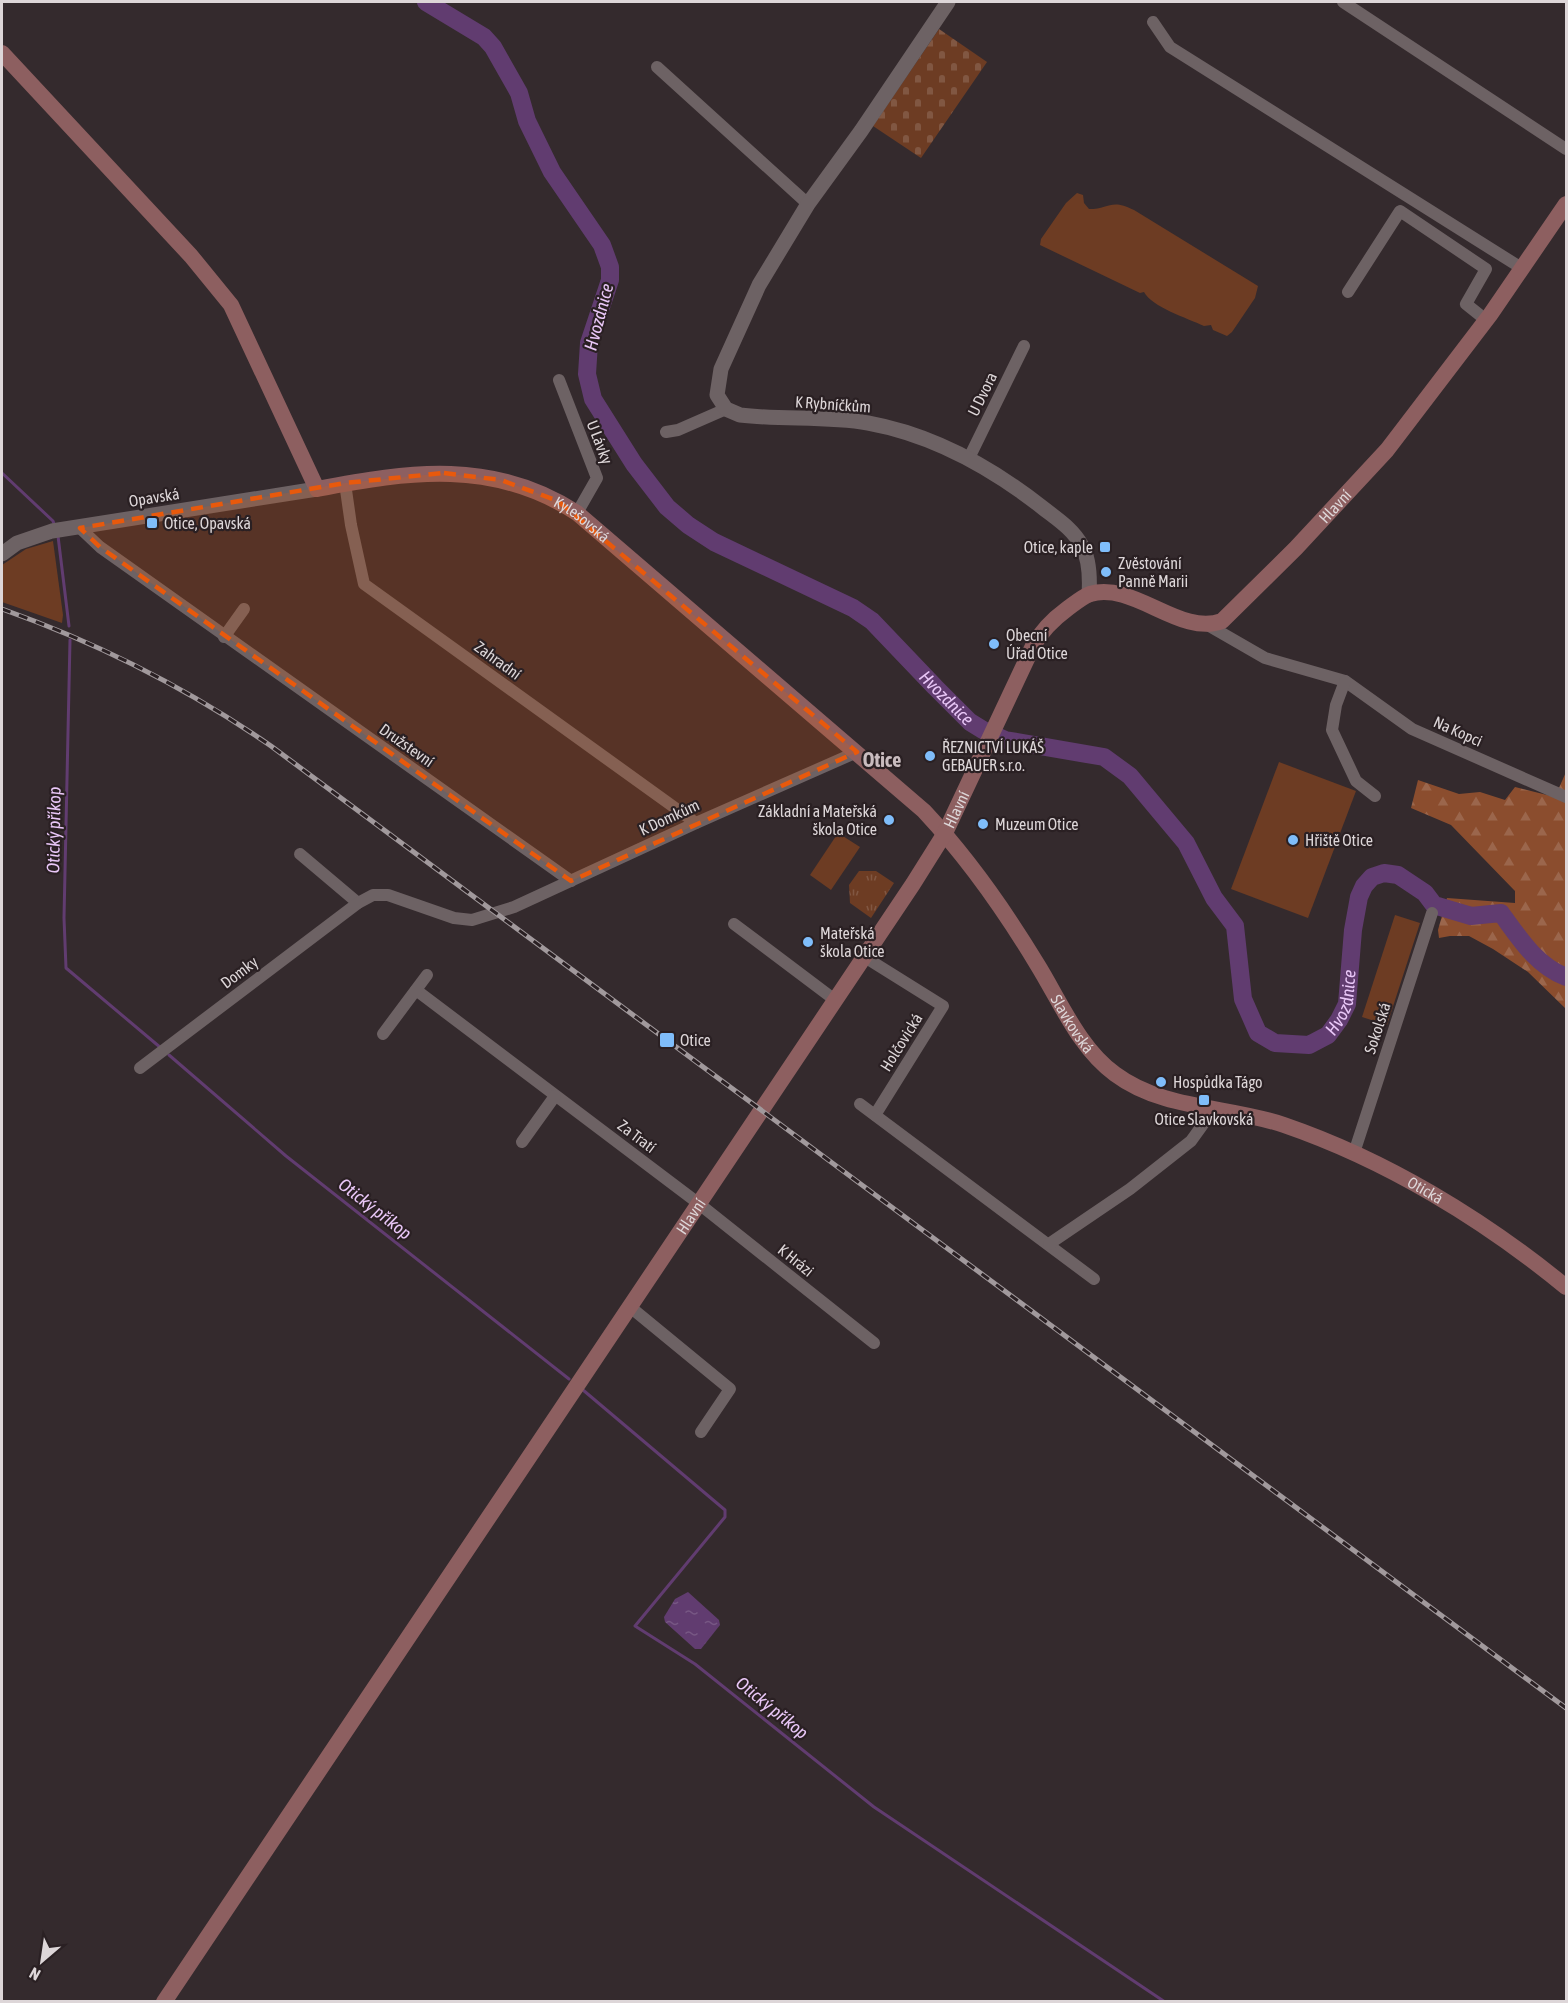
<svg xmlns="http://www.w3.org/2000/svg" width="1568" height="2003" font-family="'Asap Condensed',sans-serif">
  <style>
    .green { fill: #6d3c23 }
    .forest { fill: url(#forest-firs) }
    .cemetery { fill: url(#cemetery-stones) }
    .park { fill: url(#park-tufts) }
    .water { fill: url(#water-ripples) }
    .lines { fill: none; stroke-linecap: round; stroke-linejoin: round }
    .stream { stroke: #613c70; stroke-width: 3 }
    .river { stroke: #613c70; stroke-width: 18 }
    .minor { stroke: #6d6264; stroke-width: 12 }
    .tertiary { stroke: #6d6264; stroke-width: 15 }
    .secondary { stroke: #8d5f60; stroke-width: 16 }
    .rail-casing { stroke: #a1999c; stroke-width: 5 }
    .rail { stroke: #2a2023; stroke-width: 3; stroke-dasharray: 9; stroke-linecap: butt }
    .marked { fill: #e8590c; fill-opacity: 0.2; stroke: #e8590c; stroke-width: 4.5; stroke-dasharray: 12 8; stroke-linejoin: round }
    .poi-dot { fill: #7fbdfa; stroke: #2a2023; stroke-width: 2 }
    .labels { text-anchor: middle; stroke-width: 4.5; stroke-linejoin: round; paint-order: stroke }
    .street-label { font-size: 16px; fill: #ddd6d8; stroke: #2a2023 }
    .poi-label { font-size: 16px; fill: #ddd6d8; stroke: #2a2023; text-anchor: start }
    .water-label { font-size: 18px; font-style: italic; fill: #e9c7f7; stroke: #2a2023 }
    .quarter-label { font-size: 20px; font-weight: bold; fill: #c9bcbf; stroke: #2a2023 }
  </style>
  <defs>
    <pattern id="forest-firs" width="22" height="20" patternUnits="userSpaceOnUse" patternTransform="scale(1.5)"><rect width="22" height="20" fill="#8b4d2e"/><path d="M5 1l3.5 6h-7zM16 11l3.5 6h-7z" fill="#9b664c"/></pattern>
    <pattern id="cemetery-stones" width="16" height="16" patternUnits="userSpaceOnUse" patternTransform="scale(1.5)"><rect width="16" height="16" fill="#6d3c23"/><path d="M2 7V4a2 2 0 0 1 4 0v3zM10 15v-3a2 2 0 0 1 4 0v3z" fill="#815742"/></pattern>
    <pattern id="park-tufts" width="24" height="20" patternUnits="userSpaceOnUse" patternTransform="scale(1.5)"><rect width="24" height="20" fill="#6d3c23"/><path d="M3 7l-1-3M5 7V3M7 7l1-3M15 17l-1-3M17 17v-4M19 17l1-3" fill="none" stroke="#815742"/></pattern>
    <pattern id="water-ripples" width="26" height="14" patternUnits="userSpaceOnUse" patternTransform="scale(1.5)"><rect width="26" height="14" fill="#613c70"/><path d="M2 4q2-2 4 0t4 0M15 11q2-2 4 0t4 0" fill="none" stroke="#775784"/></pattern>
  </defs>
  <rect width="100%" height="100%" fill="#342a2d"/>
  <g class="green">
    <path d="M1077 193 1083 195 1084 203 1089 209C1109 209 1111 198 1134 210L1258 286 1255 298 1232 332 1227 336 1213 330 1211 325 1204 326C1187 318 1152 307 1144 292L1140 293 1040 245 1041 239 1066 203Z"/>
    <path d="M53 541 63 615 62 623 2 602V565L26 549Z"/>
    <path d="M1279 762 1356 791 1308 918 1231 889Z"/>
    <path d="M838 833 860 847 831 890 810 875Z"/>
    <path d="M1395 915 1420 923 1387 1025 1362 1017Z"/>
  </g>
  <path class="forest" d="M1566 772V1009L1528 972 1493 949 1469 936H1450L1439 938 1438 930 1447 898 1515 903V891L1451 825 1411 808 1418 780 1459 794 1480 792 1505 800 1515 787 1555 797Z"/>
  <path class="cemetery" d="M939 29 987 62 921 158 873 126Z"/>
  <path class="park" d="M859 871H876L894 883 871 918 850 903 849 885Z"/>
  <path class="water" d="M688 1592 719 1620 720 1625 701 1649H695L665 1622 664 1617 675 1599Z"/>
  <g class="lines">
    <g class="stream">
      <path d="M2 473 53 521 55 527"/>
      <path d="M58 536 69 626"/>
      <path d="M70 640 64 918 66 968 161 1048"/>
      <path d="M169 1055 286 1156 569 1379"/>
      <path d="M583 1390 725 1510V1517L635 1626 695 1664 874 1807 1165 2002"/>
    </g>
    <path class="river" id="s1" d="M426 2 484 37 493 47 519 93 527 121 552 172 602 245 610 267V280L589 343 587 374 593 399 634 464 667 507 688 525 714 542 853 608 872 621 935 687 970 722 983 730 1005 740 1104 757 1130 776 1186 843 1214 898 1235 926 1243 999 1258 1033 1275 1043 1309 1045 1328 1035 1339 1020 1347 1004 1353 930 1359 897 1364 886 1372 877 1384 873 1398 875 1425 893 1434 905 1471 916 1501 913C1520 939 1536 965 1566 977"/>
    <g class="minor">
      <path d="M1343 2 1566 149"/>
      <path d="M1153 22 1170 47 1523 269"/>
      <path d="M657 67 808 204"/>
      <path d="M1348 292 1400 211 1486 269 1466 304 1486 320"/>
      <path d="M559 380 597 478 577 513"/>
      <path d="M666 432 678 430 726 409"/>
      <path d="M969 458 1024 346"/>
      <path d="M345 483 351 525 364 584 696 823"/>
      <path d="M80 528 100 547 571 881"/>
      <path d="M1206 624 1265 658 1345 681 1412 729 1566 797"/>
      <path d="M224 637 244 609"/>
      <path d="M1345 681 1336 705 1332 730 1356 781 1375 796"/>
      <path d="M300 854 358 903"/>
      <path d="M734 924 835 1000"/>
      <path d="M863 956 943 1006 875 1115"/>
      <path d="M416 990 698 1203 874 1343"/>
      <path d="M383 1034 427 975"/>
      <path d="M140 1068 358 903 373 895H388L454 918 472 920 514 907 696 823 857 752"/>
      <path d="M860 1104 1094 1279"/>
      <path d="M522 1142 555 1096"/>
      <path d="M1354 1153 1432 913"/>
      <path d="M1049 1244 1130 1189 1191 1141 1214 1109"/>
      <path d="M629 1306 730 1389 701 1432"/>
    </g>
    <g class="tertiary">
      <path d="M948 2 861 131 808 204 759 285 721 369 717 395 726 409 740 415C783 420 826 416 868 423 934 435 991 467 1043 508 1057 519 1073 529 1082 546 1090 560 1090 579 1089 595"/>
      <path d="M2 554 17 543 52 531 317 489"/>
    </g>
    <g class="secondary">
      <path id="s2" d="M2 53 191 256 231 305 317 489C410 471 494 459 577 513L924 811C966 856 1005 911 1037 964 1060 1001 1079 1048 1115 1074 1163 1110 1229 1106 1284 1125 1386 1160 1483 1219 1566 1287"/>
      <path id="s3" d="M164 2002 913 884 945 833 1033 646C1042 630 1052 620 1067 609 1074 604 1082 597 1090 594 1134 581 1180 637 1222 621L1296 548 1387 450 1490 315 1566 204"/>
    </g>
    <defs>
      <path id="rail" d="M2 609C98 643 187 688 271 746L1566 1708"/>
    </defs>
    <use href="#rail" class="rail-casing"/>
    <use href="#rail" class="rail"/>
  </g>
  <path class="marked" d="M444 473 501 480 558 501 857 752 571 881 100 547 80 528 345 483Z"/>
  <g class="poi-dot">
    <rect x="146" y="517" width="12" height="12" rx="3"/>
    <rect x="1099" y="541" width="12" height="12" rx="3"/>
    <circle cx="1106" cy="572" r="6"/>
    <circle cx="994" cy="644" r="6"/>
    <circle cx="930" cy="756" r="6"/>
    <circle cx="889" cy="820" r="6"/>
    <circle cx="983" cy="824" r="6"/>
    <circle cx="1293" cy="840" r="6"/>
    <circle cx="808" cy="942" r="6"/>
    <rect x="659" y="1032" width="16" height="16" rx="3"/>
    <circle cx="1161" cy="1082" r="6"/>
    <rect x="1198" y="1094" width="12" height="12" rx="3"/>
  </g>
  <g class="labels">
    <g class="street-label">
      <text transform="translate(982 394) rotate(-64)" y="6">U Dvora</text>
      <text transform="translate(833 404) rotate(4)" y="6">K Rybníčkům</text>
      <text transform="translate(600 442) rotate(69)" y="6">U Lávky</text>
      <text transform="translate(154 497) rotate(-9)" y="6">Opavská</text>
      <text dy="6" stroke="none"><textPath href="#s3" startOffset="1990">Hlavní</textPath></text>
      <text dy="6" stroke="none"><textPath href="#s2" startOffset="820">Kylešovská</textPath></text>
      <text transform="translate(498 660) rotate(36)" y="6">Zahradní</text>
      <text transform="translate(1458 731) rotate(24)" y="6">Na Kopci</text>
      <text transform="translate(407 745) rotate(35)" y="6">Družstevní</text>
      <text dy="6" stroke="none"><textPath href="#s3" startOffset="1432">Hlavní</textPath></text>
      <text transform="translate(669 817) rotate(-25)" y="6">K Domkům</text>
      <text transform="translate(239 972) rotate(-37)" y="6">Domky</text>
      <text dy="6" stroke="none"><textPath href="#s2" startOffset="1530">Slavkovská</textPath></text>
      <text transform="translate(1377 1028) rotate(-72)" y="6">Sokolská</text>
      <text transform="translate(901 1042) rotate(-58)" y="6">Holčovická</text>
      <text transform="translate(637 1136) rotate(37)" y="6">Za Tratí</text>
      <text dy="6" stroke="none"><textPath href="#s2" startOffset="1930">Otická</textPath></text>
      <text dy="6" stroke="none"><textPath href="#s3" startOffset="946">Hlavní</textPath></text>
      <text transform="translate(796 1260) rotate(39)" y="6">K Hrázi</text>
    </g>
    <g class="poi-label">
      <text x="164" y="529">Otice, Opavská</text>
      <text x="1093" y="553" text-anchor="end">Otice, kaple</text>
      <text x="1118" y="569">Zvěstování<tspan x="1118" dy="18">Panně Marii</tspan></text>
      <text x="1006" y="641">Obecní<tspan x="1006" dy="18">Úřad Otice</tspan></text>
      <text x="942" y="753">ŘEZNICTVÍ LUKÁŠ<tspan x="942" dy="18">GEBAUER s.r.o.</tspan></text>
      <text x="877" y="817" text-anchor="end">Základní a Mateřská<tspan x="877" dy="18">škola Otice</tspan></text>
      <text x="995" y="830">Muzeum Otice</text>
      <text x="1305" y="846">Hřiště Otice</text>
      <text x="820" y="939">Mateřská<tspan x="820" dy="18">škola Otice</tspan></text>
      <text x="680" y="1046">Otice</text>
      <text x="1173" y="1088">Hospůdka Tágo</text>
      <text x="1204" y="1125" text-anchor="middle">Otice Slavkovská</text>
    </g>
    <g class="water-label">
      <text transform="translate(599 317) rotate(-75)" y="6">Hvozdnice</text>
      <text dy="6" stroke="none"><textPath href="#s1" startOffset="942">Hvozdnice</textPath></text>
      <text transform="translate(54 830) rotate(-89)" y="6">Otický příkop</text>
      <text dy="6" stroke="none"><textPath href="#s1" startOffset="1554">Hvozdnice</textPath></text>
      <text transform="translate(375 1209) rotate(38)" y="6">Otický příkop</text>
      <text transform="translate(772 1708) rotate(39)" y="6">Otický příkop</text>
    </g>
    <g class="quarter-label">
      <text x="882" y="767">Otice</text>
    </g>
  </g>
  <rect width="1568" height="2003" fill="none" stroke="#ddd6d8" stroke-width="6"/>
  <g transform="translate(42 1961) rotate(209)" stroke="#2a2023" stroke-width="4.5" paint-order="stroke">
  <path d="M0-4.5L10 22L0 15L-10 22Z" fill="#ddd6d8"/>
  <text y="-9" font-size="16" font-weight="bold" text-anchor="middle" fill="#ddd6d8">N</text>
  </g>
</svg>
